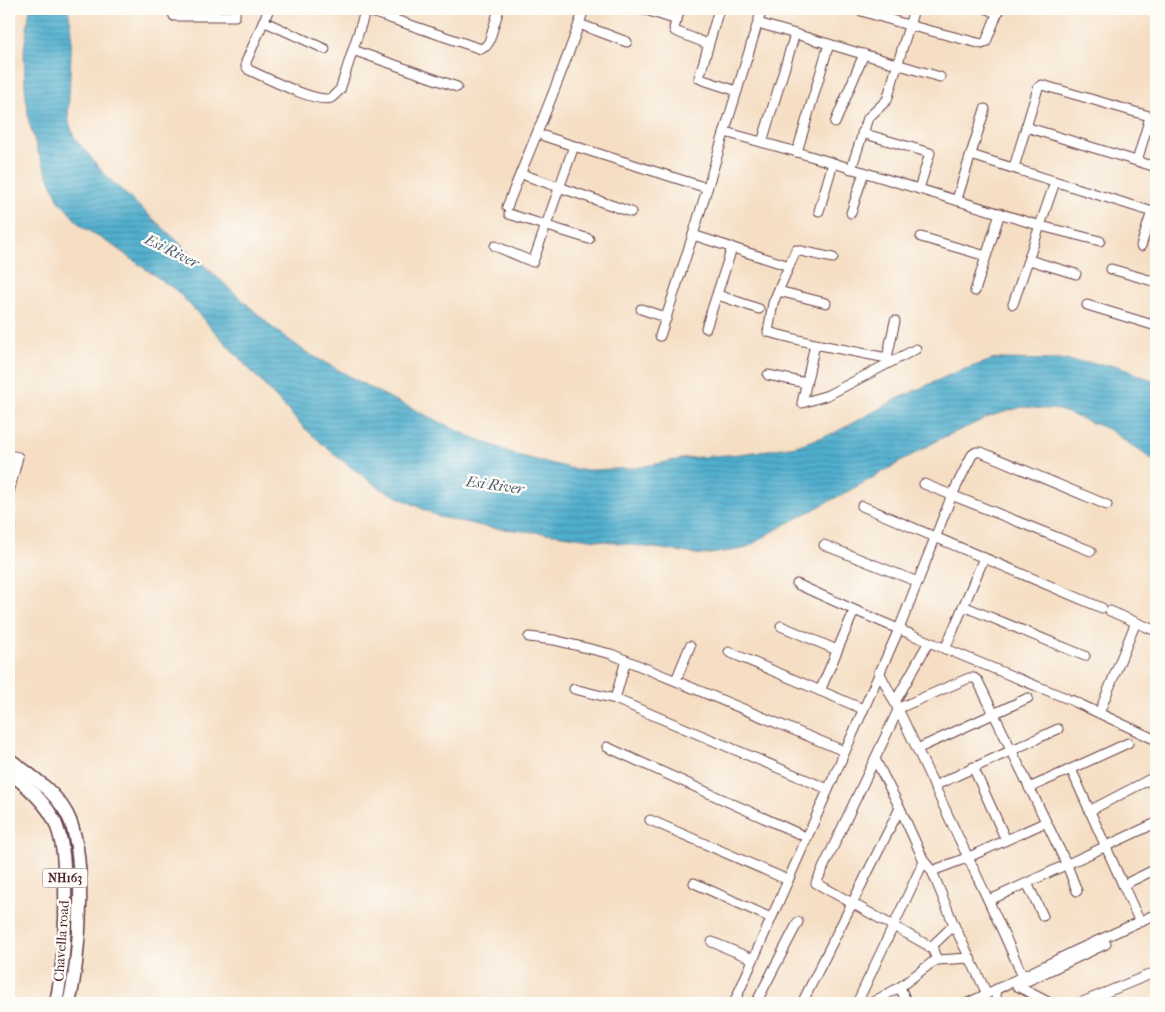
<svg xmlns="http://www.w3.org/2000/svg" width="1165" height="1012" font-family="'IM FELL French Canon',serif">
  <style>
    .water { fill: url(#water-rules); stroke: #4d677c }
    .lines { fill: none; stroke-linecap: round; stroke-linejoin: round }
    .minor-casing { stroke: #643c42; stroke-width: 11 }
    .highway-casing { stroke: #643c42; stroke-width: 15 }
    .minor { stroke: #fff; stroke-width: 9 }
    .highway { stroke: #fff; stroke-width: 12 }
    .labels { text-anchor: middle; stroke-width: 5; stroke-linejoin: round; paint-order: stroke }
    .shield { fill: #fdfcf7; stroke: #806168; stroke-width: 1 }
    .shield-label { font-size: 12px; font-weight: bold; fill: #4a1f2b }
    .street-label { font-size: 14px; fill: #4a1f2b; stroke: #fdfcf7 }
    .water-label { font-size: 15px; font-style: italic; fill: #4c596c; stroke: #fdfcf7 }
  </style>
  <defs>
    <pattern id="water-rules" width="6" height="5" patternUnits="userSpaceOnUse" patternTransform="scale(1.25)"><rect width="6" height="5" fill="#50afce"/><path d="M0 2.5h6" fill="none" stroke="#448ea7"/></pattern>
  </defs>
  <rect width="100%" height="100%" fill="#fdfcf7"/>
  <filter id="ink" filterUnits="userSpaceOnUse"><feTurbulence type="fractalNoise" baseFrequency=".02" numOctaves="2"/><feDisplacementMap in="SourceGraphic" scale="10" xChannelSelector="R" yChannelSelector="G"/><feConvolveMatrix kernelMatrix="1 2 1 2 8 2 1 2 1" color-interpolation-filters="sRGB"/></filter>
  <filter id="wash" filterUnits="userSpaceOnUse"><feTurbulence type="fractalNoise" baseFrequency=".0096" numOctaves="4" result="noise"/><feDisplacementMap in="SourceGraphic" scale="20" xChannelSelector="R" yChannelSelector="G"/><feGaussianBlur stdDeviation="1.12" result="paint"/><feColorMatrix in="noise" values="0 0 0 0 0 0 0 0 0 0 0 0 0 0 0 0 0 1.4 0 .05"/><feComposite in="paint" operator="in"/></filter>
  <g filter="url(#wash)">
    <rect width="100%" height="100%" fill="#f5dec3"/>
    <path class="water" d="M30 9H68L72 31 68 119 74 137 106 176 273 328 306 352 380 393 465 434 517 455 574 469 590 470 635 468 687 458 740 454 796 446 834 433 899 398 956 372 995 359 1063 360 1118 366 1156 382V462L1108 429 1059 410 1022 407 991 416 940 439 867 481 779 528 744 549 703 555 555 534 492 528 439 517 378 487 335 455 301 425 178 292 112 245 81 226 59 201 38 152 29 122 25 87 24 49Z"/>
  </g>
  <g filter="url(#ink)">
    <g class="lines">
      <defs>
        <g id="minor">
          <path d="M171 9 174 16H235V9"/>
          <path d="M269 9 246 62V66L249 70C265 77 317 104 331 98 334 96 337 92 340 90L366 9"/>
          <path d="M643 9 677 20"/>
          <path d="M680 9 674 28 675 31 708 44"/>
          <path d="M719 9 699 78 703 80 737 91"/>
          <path d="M855 9 908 25 982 44 986 42 999 9"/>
          <path d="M987 9 997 13"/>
          <path d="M366 10 481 49 486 46 489 42 499 9"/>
          <path d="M263 21 325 49"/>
          <path d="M758 23 940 77"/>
          <path d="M579 24 627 42"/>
          <path d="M353 50 457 87"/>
          <path d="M835 123 864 54"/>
          <path d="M1026 127 1156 167"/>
          <path d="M725 132 797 152 1041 226 1100 241"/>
          <path d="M862 133 930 153 919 189"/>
          <path d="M544 136 574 146"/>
          <path d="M762 142 795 34"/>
          <path d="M797 152 829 44"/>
          <path d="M971 155 1156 213"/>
          <path d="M1137 161 1150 117"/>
          <path d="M1014 167 1038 88 1042 85 1156 118"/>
          <path d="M851 169 868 118 887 100 914 9"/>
          <path d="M527 176 631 212"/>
          <path d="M957 199 985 109"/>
          <path d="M507 207C533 141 562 77 584 9"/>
          <path d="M819 211 833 163"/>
          <path d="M851 213 864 172"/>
          <path d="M509 214 589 239"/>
          <path d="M693 235 789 266 773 303 768 332 815 344 887 358"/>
          <path d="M921 237 986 256"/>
          <path d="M495 246 533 262 574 146 707 188"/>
          <path d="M1141 246 1152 211"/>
          <path d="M1029 260 1076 274"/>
          <path d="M789 266 796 250 833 258"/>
          <path d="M1111 269 1156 282"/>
          <path d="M778 291 826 303"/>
          <path d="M975 291 1000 213"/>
          <path d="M718 295 759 309"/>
          <path d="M1013 304 1055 182"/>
          <path d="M1087 305 1156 326"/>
          <path d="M641 309 667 318"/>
          <path d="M706 328 732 248"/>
          <path d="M660 336 693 235 762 9"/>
          <path d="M815 344 802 403 828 395 916 349"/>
          <path d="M888 362 887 358 895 321"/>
          <path d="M768 375 806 383"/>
          <path d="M9 455 18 457 9 492"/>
          <path d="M924 484 1091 551"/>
          <path d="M862 506 1102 608"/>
          <path d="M9 523 11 525 9 534"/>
          <path d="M824 545 918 582"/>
          <path d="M797 584C885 625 975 661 1066 698"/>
          <path d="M963 606 1085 656"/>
          <path d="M1110 611 1156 631"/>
          <path d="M781 626 837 650"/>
          <path d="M529 637 554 640 611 654 844 751"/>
          <path d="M945 649 984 558"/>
          <path d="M729 652 863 709"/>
          <path d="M879 672C899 709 916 747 934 785 964 851 997 915 1025 982"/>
          <path d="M676 680 690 646"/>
          <path d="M574 689 615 699 828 789"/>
          <path d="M820 691 854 611"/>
          <path d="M615 699 626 660"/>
          <path d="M1071 700 1156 740"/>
          <path d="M895 702 926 647"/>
          <path d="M1099 713 1136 622"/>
          <path d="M607 747 806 837"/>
          <path d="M917 749 1028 698"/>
          <path d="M875 759 900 808 924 861 932 871 969 857 1046 822"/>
          <path d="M973 767 1006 840"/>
          <path d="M1071 769 1128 743"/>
          <path d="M934 786 1058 729"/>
          <path d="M1029 788 1071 769 1123 885"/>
          <path d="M1089 811 1156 776"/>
          <path d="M650 820 788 880"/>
          <path d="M932 871 954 925 987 994"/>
          <path d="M694 883 771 918"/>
          <path d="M1027 883 1043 916"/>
          <path d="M990 900 1156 823"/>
          <path d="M1140 922 1123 885 1156 869"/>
          <path d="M712 942 753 959"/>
          <path d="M930 948 954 925"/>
          <path d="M937 960 933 950 929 946 816 883 899 708 969 678H974L978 681 1067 865 1077 891"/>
          <path d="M1016 984 1017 986 1050 1003"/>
          <path d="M1021 984 1106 944"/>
          <path d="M900 987 907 1003"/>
          <path d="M996 995 997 1003"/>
          <path d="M734 1003 899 629 952 495 972 455 976 452H981L1107 505"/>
          <path d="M756 1003 798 922"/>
          <path d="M802 1003 900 808"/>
          <path d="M857 1003 924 861"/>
          <path d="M871 1003 900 987 930 964 937 960 970 958"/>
          <path d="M968 1003 1077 950 1156 914"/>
          <path d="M1080 1003 1156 972"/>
        </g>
        <g id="highway">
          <path d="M9 759C30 775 54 790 67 814 88 853 80 960 69 1003"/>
          <path d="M9 772C26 785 46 802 55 822 64 843 64 864 65 886 66 925 64 964 56 1003"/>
        </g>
      </defs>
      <use href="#minor" class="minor-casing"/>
      <use href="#highway" class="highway-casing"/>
      <use href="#minor" class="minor"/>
      <use href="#highway" class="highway"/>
    </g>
  </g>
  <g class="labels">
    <rect class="shield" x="42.5" y="868.5" width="45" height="19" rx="4"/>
    <g class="shield-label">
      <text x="65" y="882">NH163</text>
    </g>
    <g class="street-label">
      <text transform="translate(61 941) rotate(-86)" y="5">Chavella road</text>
    </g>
    <g class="water-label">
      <text transform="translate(172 251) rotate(26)" y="5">Esi River</text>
      <text transform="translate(495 485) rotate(8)" y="5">Esi River</text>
    </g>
  </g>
  <rect width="1165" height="1012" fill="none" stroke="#fdfcf7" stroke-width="30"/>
</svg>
